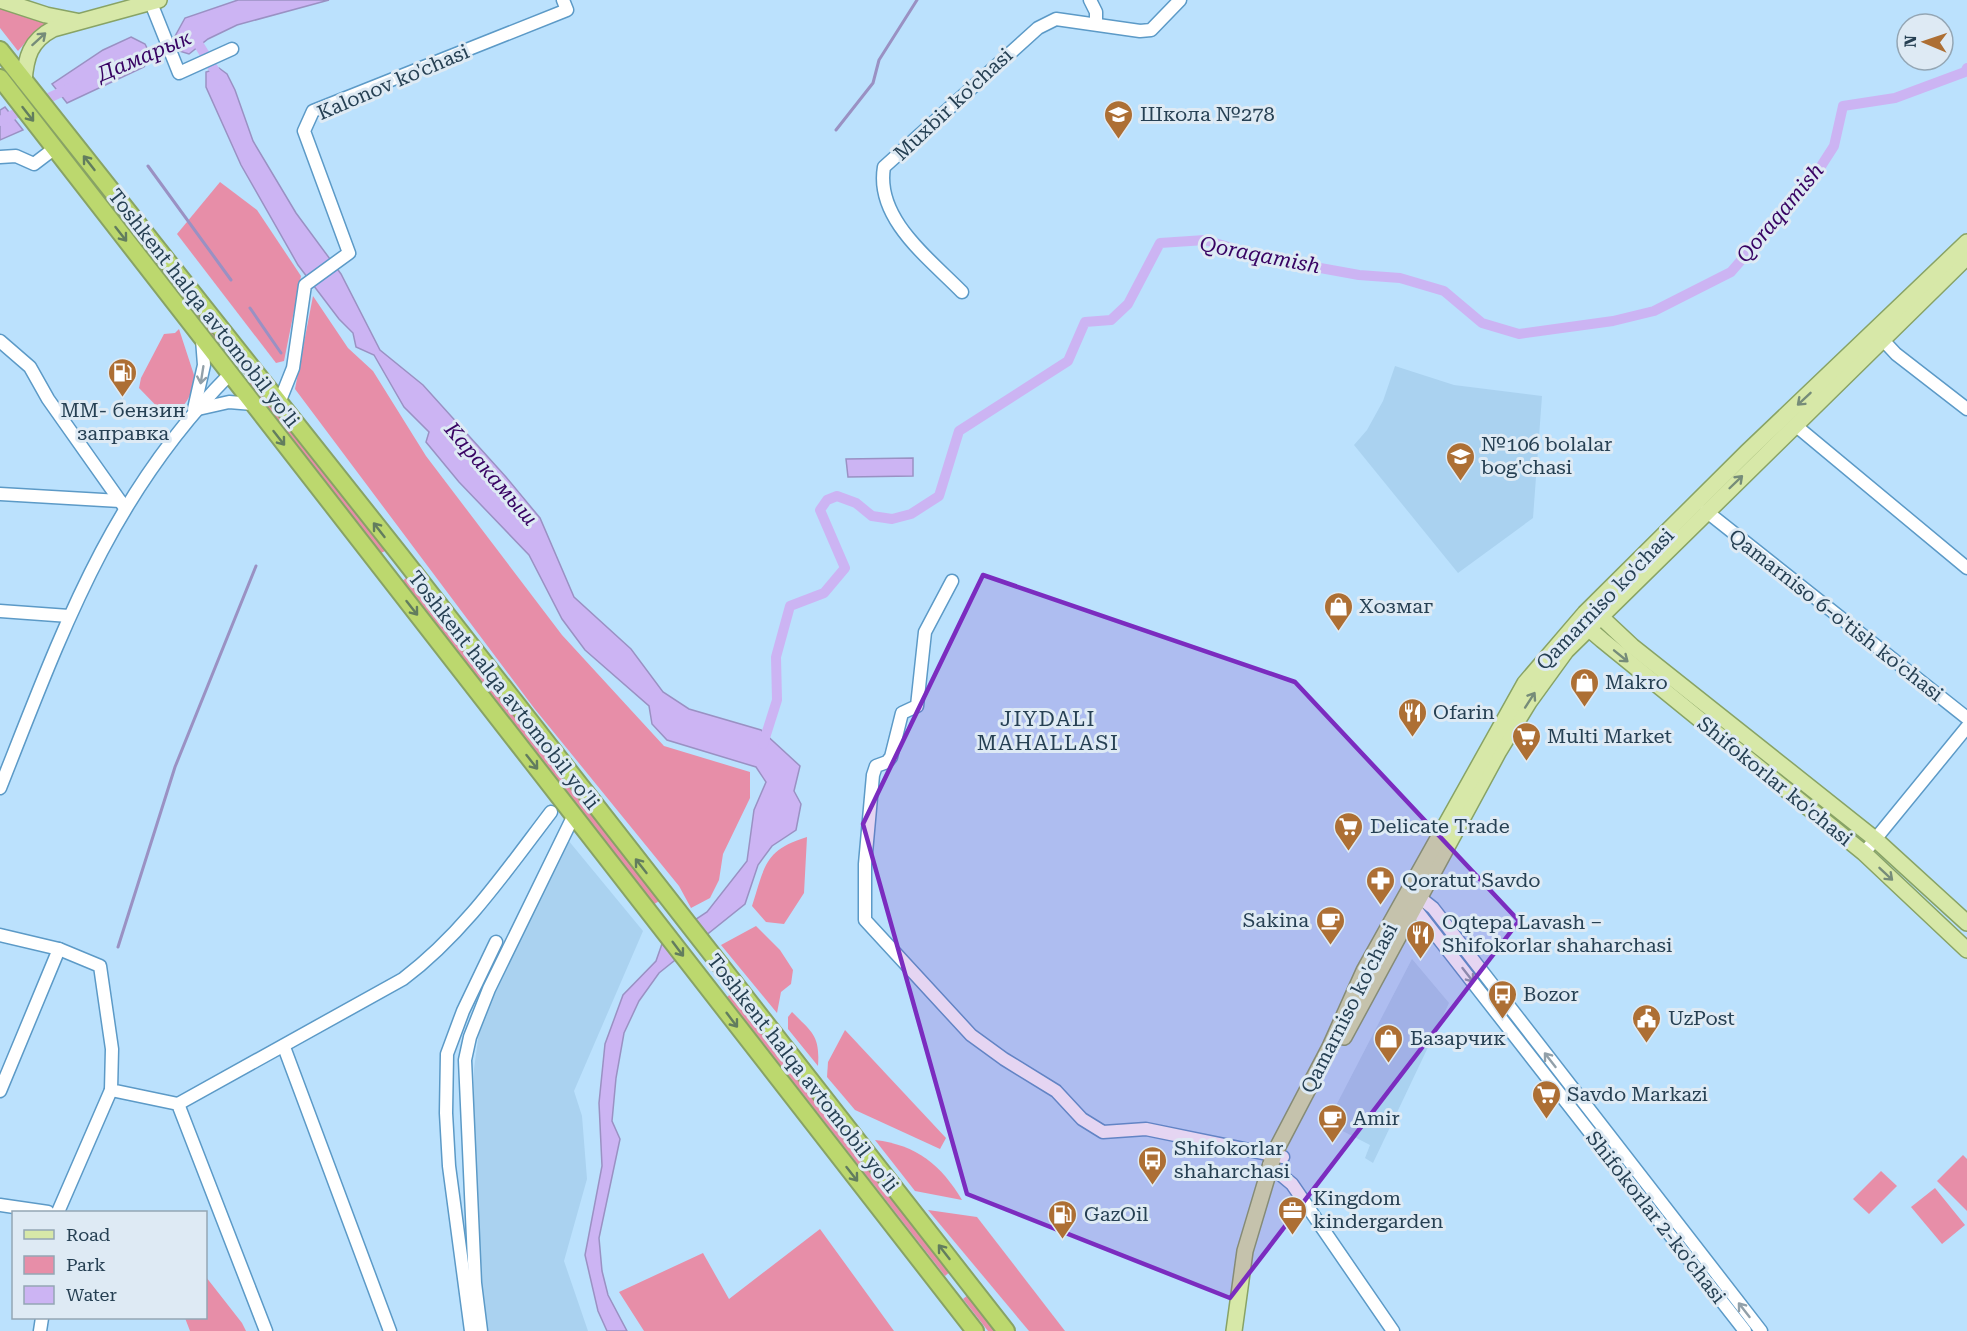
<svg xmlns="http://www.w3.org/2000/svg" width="1967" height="1331" font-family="'Roboto Serif',serif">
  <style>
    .built { fill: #aad2f0 }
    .green { fill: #e78ea8 }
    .water { fill: #ccb4f3; stroke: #9a91c3; stroke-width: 1.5 }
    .pier { fill: #bbe1fd }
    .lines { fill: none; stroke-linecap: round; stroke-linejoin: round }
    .stream { stroke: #9a91c3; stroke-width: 3 }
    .canal { stroke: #ccb4f3; stroke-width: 10 }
    .minor-casing { stroke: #5c9ac7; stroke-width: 15 }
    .major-casing { stroke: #88a365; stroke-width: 18 }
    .highway-casing { stroke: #88a365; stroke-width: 20 }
    .minor { stroke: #fff; stroke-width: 12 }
    .major { stroke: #d7e8a8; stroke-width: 15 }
    .highway { stroke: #bcd86e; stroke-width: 16 }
    .oneway { stroke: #768c79 }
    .oneway2 { stroke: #627d5e }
    .oneway3 { stroke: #92a0a9 }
    .marked { fill: #7b2cbf; fill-opacity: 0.2; stroke: #7b2cbf; stroke-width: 4.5; stroke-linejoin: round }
    .labels { text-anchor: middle; stroke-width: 6; stroke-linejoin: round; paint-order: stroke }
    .street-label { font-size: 20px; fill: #264053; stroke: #deeaf4 }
    .poi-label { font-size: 20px; fill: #264053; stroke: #deeaf4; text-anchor: start }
    .water-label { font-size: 21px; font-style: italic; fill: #380363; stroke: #deeaf4 }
    .neighbourhood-label { font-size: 21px; letter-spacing: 1.5px; fill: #264053; stroke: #deeaf4 }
  </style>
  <rect width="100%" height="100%" fill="#bbe1fd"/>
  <g class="built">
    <path d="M1395 366 1454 385 1542 396 1533 518 1458 573 1354 445 1367 430 1383 401Z"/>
    <path d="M568 840 643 931 574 1091 582 1116 587 1179 564 1261 588 1331H478L473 1282 474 1069 480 1025Z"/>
    <path d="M1412 959 1449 1003 1373 1163 1365 1158 1370 1145 1327 1123Z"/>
  </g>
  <g class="green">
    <path d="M0 8 50 23 36 30 18 51 0 28Z"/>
    <path d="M59 131 222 339 217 344 54 135Z"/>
    <path d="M220 182 257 210 301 276 284 361 276 363 177 234Z"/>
    <path d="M313 296 348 348 373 371 426 456 562 635 664 746 750 772V798L723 854 719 880 710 898 691 908 679 886 534 708 295 389Z"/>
    <path d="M179 329 194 375C194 396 184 406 170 420L139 388 141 378 164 334 175 333Z"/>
    <path d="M253 381 385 551 379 554 248 385Z"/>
    <path d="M406 578 659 901 653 905 400 583Z"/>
    <path d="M807 837 804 893 784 924 766 922 752 906C765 866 764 850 807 837Z"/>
    <path d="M756 926 780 950 793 970 791 984 781 992 777 1013 721 945Z"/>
    <path d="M732 993 951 1271 945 1276 727 997Z"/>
    <path d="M792 1012C813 1033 820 1036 818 1066L788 1029V1017Z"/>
    <path d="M845 1030 946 1138 940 1149 855 1110 827 1077 828 1062Z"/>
    <path d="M875 1140C917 1145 941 1165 962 1200L915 1191Z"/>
    <path d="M1963 1155 1967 1159V1211L1937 1181Z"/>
    <path d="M1881 1171 1897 1186 1869 1214 1853 1199Z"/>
    <path d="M1935 1188 1965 1225 1942 1244 1911 1207Z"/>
    <path d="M928 1210 977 1217 1065 1331H1029Z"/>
    <path d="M820 1229 894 1331H644L619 1292 703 1253 729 1299Z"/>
    <path d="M206 1277 242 1323 246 1331H190L185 1318H206Z"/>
    <path d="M968 1295 997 1331H988L963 1299Z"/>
  </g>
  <g class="water">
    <path d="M238 0H329L237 25 208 39 189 54 179 51 174 38 185 18Z"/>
    <path d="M131 37 145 44 151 56 144 67 67 103 52 84 103 50Z"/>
    <path d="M219 68 227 74 235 90 253 141 296 213 341 274 380 350 423 385 506 477 540 518 574 597 631 649 663 692 689 709 761 730 800 766 794 791 801 804 796 830 772 846 758 865 745 904 659 973 639 1001 624 1033 616 1078 612 1121 620 1139 599 1238 602 1271 608 1295 627 1331H607L598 1311 585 1255 602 1166 599 1103 605 1044 623 995 656 961 663 941 707 912 747 861 754 810 766 782 756 767 667 740 652 724 649 706 585 650 562 619 529 555 459 482 426 442 429 432 404 407 374 355 356 347 353 333 339 319 298 265 241 165 206 87V72Z"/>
    <path d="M5 107 23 130 0 140V110Z"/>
    <path d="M913 458V476L848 477 846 459Z"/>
  </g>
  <path class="pier" d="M694 917 709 936 678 961 662 939Z"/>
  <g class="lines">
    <g class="stream">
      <path d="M836 130 873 83 879 60 917 0"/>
      <path d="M148 166 231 280"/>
      <path d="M250 308 281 353"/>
      <path d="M118 947 175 767 256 566"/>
    </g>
    <g class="canal">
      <path d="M193 35 221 81"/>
      <path d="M137 57 177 44"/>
      <path d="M0 121 72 87"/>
      <path d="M763 744 777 700 776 657 790 606 824 593 845 568 820 510 827 500 837 496 856 503 872 516 892 519 911 514 939 496 959 431 1068 361 1085 322 1111 320 1128 304 1160 243 1205 240 1265 258 1359 275 1400 278 1444 291 1482 323 1519 334 1613 321 1654 311 1731 272 1816 174 1834 146 1843 106 1895 98 1965 72 1967 68"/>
    </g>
    <defs>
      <g id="minor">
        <path d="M1090 0 1096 12V23"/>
        <path d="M151 3 179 73 232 49"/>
        <path d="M0 157 16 156 34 164 55 148"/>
        <path d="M962 292C930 259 875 219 884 167L1038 28 1056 19 1140 31 1151 30 1180 0"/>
        <path d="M1882 339 1896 354 1967 409"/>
        <path d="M0 341 30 367 48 399 125 508"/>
        <path d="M279 403 293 368 305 285 349 253 304 131 313 111 567 10 563 0"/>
        <path d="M194 409 204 365 202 339"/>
        <path d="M198 409 229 402 253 404"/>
        <path d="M1795 425 1967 568"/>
        <path d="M0 494 120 501"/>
        <path d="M1706 511 1967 718"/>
        <path d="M952 581 925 632 917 706 902 713 891 757 887 762 876 766 873 775 865 864V920L971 1035 1004 1059 1056 1091 1082 1119 1103 1132 1146 1129 1283 1157"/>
        <path d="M0 611 69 616"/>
        <path d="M0 788C62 632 109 496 230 374"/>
        <path d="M1864 853 1967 727"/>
        <path d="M1413 896 1419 897 1433 908 1761 1331"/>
        <path d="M1410 902 1745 1331"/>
        <path d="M0 935 59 949 0 1091"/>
        <path d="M59 949 100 966 112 1049 111 1090 178 1104 266 1331"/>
        <path d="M284 1047 390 1331"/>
        <path d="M178 1104 403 979C463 934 506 871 551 812"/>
        <path d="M1269 1165 1292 1184 1393 1331"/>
        <path d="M0 1205 48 1212"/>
        <path d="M58 1212 111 1090"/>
        <path d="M40 1331 42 1318"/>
        <path d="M471 1331 449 1166 446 1113 447 1054 463 1011 496 942"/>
        <path d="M481 1331 475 1283 465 1060 470 1037 489 989 574 815"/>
      </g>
      <g id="major">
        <path d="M0 0 46 15 76 21"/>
        <path d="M24 81C26 57 30 41 53 29L159 0"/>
        <path d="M1590 614 1600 616 1632 646 1875 839 1967 923"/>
        <path d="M1587 619 1588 628 1602 640 1864 853 1967 950"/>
        <path d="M1344 1037 1499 751 1529 702 1566 651 1967 257"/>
        <path d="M1234 1331 1245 1251 1274 1154 1330 1047 1364 971 1525 683 1585 613 1747 452 1967 242"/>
      </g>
      <g id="highway">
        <path d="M0 50 401 556 1006 1331"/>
        <path d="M0 78 975 1331"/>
      </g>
    </defs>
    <use href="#minor" class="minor-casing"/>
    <use href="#major" class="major-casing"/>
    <use href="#highway" class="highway-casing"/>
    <use href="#minor" class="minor"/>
    <use href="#major" class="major"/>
    <use href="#highway" class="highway"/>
  </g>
  <defs><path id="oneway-shaft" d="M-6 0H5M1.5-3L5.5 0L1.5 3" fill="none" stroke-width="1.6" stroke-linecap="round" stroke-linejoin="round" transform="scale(1.5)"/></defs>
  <g class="oneway">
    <use href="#oneway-shaft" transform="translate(39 39) rotate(-42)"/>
    <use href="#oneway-shaft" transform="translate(1804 399) rotate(137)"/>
    <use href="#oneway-shaft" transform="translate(1736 482) rotate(-44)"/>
    <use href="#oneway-shaft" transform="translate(1621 656) rotate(39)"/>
    <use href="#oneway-shaft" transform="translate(1530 700) rotate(-57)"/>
    <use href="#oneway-shaft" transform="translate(1886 874) rotate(43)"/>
  </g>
  <g class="oneway2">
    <use href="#oneway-shaft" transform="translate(28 114) rotate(52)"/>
    <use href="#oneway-shaft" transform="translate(89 163) rotate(-128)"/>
    <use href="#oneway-shaft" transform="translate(121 234) rotate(52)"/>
    <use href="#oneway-shaft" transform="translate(279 438) rotate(52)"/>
    <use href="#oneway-shaft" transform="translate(379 530) rotate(-128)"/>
    <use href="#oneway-shaft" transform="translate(412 608) rotate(52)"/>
    <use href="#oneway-shaft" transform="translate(532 762) rotate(52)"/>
    <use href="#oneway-shaft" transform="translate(641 866) rotate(-128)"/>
    <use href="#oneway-shaft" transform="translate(678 949) rotate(53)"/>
    <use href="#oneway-shaft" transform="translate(732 1020) rotate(53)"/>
    <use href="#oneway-shaft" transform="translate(852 1174) rotate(52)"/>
    <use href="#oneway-shaft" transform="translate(944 1252) rotate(-128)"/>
  </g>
  <g class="oneway3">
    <use href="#oneway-shaft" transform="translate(202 375) rotate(99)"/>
    <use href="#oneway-shaft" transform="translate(1468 975) rotate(52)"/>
    <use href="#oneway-shaft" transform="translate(1550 1060) rotate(-128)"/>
    <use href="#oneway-shaft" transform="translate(1744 1310) rotate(-128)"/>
  </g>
  <path class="marked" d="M983 575 1295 682 1519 921 1230 1298 967 1194 863 824Z"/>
  <defs>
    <symbol id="school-pin" viewBox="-11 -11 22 30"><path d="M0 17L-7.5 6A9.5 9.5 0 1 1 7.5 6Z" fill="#ad6f34" stroke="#deeaf4"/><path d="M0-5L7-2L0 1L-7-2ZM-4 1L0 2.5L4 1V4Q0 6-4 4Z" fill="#fff"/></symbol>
    <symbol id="fuel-pin" viewBox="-11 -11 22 30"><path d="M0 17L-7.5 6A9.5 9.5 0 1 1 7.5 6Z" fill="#ad6f34" stroke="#deeaf4"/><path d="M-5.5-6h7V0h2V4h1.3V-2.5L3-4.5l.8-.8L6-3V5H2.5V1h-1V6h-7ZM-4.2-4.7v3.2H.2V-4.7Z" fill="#fff"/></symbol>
    <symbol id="shop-pin" viewBox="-11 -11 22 30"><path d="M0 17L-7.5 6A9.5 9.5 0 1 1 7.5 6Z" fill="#ad6f34" stroke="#deeaf4"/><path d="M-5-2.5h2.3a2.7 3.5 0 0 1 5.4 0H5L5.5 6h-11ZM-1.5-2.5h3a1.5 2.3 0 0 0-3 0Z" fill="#fff"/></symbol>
    <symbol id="restaurant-pin" viewBox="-11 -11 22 30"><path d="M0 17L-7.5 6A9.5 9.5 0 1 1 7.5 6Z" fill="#ad6f34" stroke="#deeaf4"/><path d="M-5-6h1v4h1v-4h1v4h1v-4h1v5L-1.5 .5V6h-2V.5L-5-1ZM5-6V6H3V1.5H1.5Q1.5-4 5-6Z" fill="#fff"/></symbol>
    <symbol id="supermarket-pin" viewBox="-11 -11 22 30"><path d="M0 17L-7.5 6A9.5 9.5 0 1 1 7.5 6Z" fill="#ad6f34" stroke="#deeaf4"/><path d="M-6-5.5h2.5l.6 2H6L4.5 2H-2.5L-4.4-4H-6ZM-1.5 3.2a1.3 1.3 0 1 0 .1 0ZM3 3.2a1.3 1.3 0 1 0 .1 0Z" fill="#fff"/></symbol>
    <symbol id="pharmacy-pin" viewBox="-11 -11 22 30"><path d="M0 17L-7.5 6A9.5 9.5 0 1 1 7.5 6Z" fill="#ad6f34" stroke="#deeaf4"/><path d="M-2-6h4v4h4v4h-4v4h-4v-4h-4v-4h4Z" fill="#fff"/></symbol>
    <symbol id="cafe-pin" viewBox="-11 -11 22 30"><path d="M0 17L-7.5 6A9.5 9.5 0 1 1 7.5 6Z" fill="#ad6f34" stroke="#deeaf4"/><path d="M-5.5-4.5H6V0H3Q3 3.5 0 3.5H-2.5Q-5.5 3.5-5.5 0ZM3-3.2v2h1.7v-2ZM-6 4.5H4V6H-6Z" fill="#fff"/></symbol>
    <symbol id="bus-pin" viewBox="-11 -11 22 30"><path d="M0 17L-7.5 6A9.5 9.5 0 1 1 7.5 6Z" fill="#ad6f34" stroke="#deeaf4"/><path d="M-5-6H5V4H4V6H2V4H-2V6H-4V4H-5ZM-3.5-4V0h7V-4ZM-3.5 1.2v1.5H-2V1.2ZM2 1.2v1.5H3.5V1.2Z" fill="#fff"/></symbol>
    <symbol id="civic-pin" viewBox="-11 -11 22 30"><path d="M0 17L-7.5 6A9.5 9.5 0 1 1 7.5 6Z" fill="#ad6f34" stroke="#deeaf4"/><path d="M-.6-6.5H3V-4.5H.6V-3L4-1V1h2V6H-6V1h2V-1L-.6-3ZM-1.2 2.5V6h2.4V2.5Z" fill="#fff"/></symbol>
    <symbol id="office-pin" viewBox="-11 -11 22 30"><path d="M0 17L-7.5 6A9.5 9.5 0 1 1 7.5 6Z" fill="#ad6f34" stroke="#deeaf4"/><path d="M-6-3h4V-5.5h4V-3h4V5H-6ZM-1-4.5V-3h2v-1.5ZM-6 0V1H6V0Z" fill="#fff"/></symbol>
  </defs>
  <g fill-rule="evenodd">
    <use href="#school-pin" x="1102" y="98" width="33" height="45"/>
    <use href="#fuel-pin" x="106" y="356" width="33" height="45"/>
    <use href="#school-pin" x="1444" y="440" width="33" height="45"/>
    <use href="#shop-pin" x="1322" y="590" width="33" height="45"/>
    <use href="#shop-pin" x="1568" y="666" width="33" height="45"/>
    <use href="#restaurant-pin" x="1396" y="696" width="33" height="45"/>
    <use href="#supermarket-pin" x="1510" y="720" width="33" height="45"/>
    <use href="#supermarket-pin" x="1332" y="810" width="33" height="45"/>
    <use href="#pharmacy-pin" x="1364" y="864" width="33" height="45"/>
    <use href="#cafe-pin" x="1314" y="904" width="33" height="45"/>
    <use href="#restaurant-pin" x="1404" y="918" width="33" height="45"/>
    <use href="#bus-pin" x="1486" y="978" width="33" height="45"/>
    <use href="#civic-pin" x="1630" y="1002" width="33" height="45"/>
    <use href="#shop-pin" x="1372" y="1022" width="33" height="45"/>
    <use href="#supermarket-pin" x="1530" y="1078" width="33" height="45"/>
    <use href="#cafe-pin" x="1316" y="1102" width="33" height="45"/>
    <use href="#bus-pin" x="1136" y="1144" width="33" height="45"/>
    <use href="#office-pin" x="1276" y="1194" width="33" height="45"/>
    <use href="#fuel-pin" x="1046" y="1198" width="33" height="45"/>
  </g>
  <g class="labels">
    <g class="street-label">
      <text transform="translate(393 82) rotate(-23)" y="7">Kalonov ko'chasi</text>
      <text transform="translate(953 104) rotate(-43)" y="7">Muxbir ko'chasi</text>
      <text transform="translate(204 308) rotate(52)" y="7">Toshkent halqa avtomobil yo'li</text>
      <text transform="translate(1605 599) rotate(-46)" y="7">Qamarniso ko'chasi</text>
      <text transform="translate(1836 615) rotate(38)" y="7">Qamarniso 6-o'tish ko'chasi</text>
      <text transform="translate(504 690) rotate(52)" y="7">Toshkent halqa avtomobil yo'li</text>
      <text transform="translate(1775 781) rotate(39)" y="7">Shifokorlar ko'chasi</text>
      <text transform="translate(1349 1008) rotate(-63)" y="7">Qamarniso ko'chasi</text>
      <text transform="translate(803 1073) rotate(52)" y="7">Toshkent halqa avtomobil yo'li</text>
      <text transform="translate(1656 1217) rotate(52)" y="7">Shifokorlar 2-ko'chasi</text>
    </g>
    <g class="poi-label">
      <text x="1140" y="121">Школа №278</text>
      <text x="123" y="417" text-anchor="middle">ММ- бензин<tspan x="123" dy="23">заправка</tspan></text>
      <text x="1481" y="451">№106 bolalar<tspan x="1481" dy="23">bog'chasi</tspan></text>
      <text x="1359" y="613">Хозмаг</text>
      <text x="1605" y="689">Makro</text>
      <text x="1433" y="719">Ofarin</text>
      <text x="1547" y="743">Multi Market</text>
      <text x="1370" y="833">Delicate Trade</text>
      <text x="1402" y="887">Qoratut Savdo</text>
      <text x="1309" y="927" text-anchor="end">Sakina</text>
      <text x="1442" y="929">Oqtepa Lavash –<tspan x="1442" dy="23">Shifokorlar shaharchasi</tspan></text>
      <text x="1523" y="1001">Bozor</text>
      <text x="1668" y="1025">UzPost</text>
      <text x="1410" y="1045">Базарчик</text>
      <text x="1567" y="1101">Savdo Markazi</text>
      <text x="1353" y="1125">Amir</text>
      <text x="1174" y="1155">Shifokorlar<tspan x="1174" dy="23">shaharchasi</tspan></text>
      <text x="1313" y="1205">Kingdom<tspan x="1313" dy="23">kindergarden</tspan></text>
      <text x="1084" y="1221">GazOil</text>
    </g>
    <g class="water-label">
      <text transform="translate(144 56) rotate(-23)" y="7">Дамарык</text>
      <text transform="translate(1780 213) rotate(-50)" y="7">Qoraqamish</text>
      <text transform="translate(1260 255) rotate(11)" y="7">Qoraqamish</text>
      <text transform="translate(491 474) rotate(49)" y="7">Каракамыш</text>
    </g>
    <g class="neighbourhood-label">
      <text x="1048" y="726">JIYDALI<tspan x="1048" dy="24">MAHALLASI</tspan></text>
    </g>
  </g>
  <rect x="12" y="1211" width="195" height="108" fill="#deeaf4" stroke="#94a6b4" stroke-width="1.5"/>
  <rect x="24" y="1230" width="30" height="9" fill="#d7e8a8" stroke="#94a6b4" stroke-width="1.5"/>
  <text x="66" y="1241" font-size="18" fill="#264053">Road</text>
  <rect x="24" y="1256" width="30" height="18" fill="#e78ea8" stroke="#94a6b4" stroke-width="1.5"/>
  <text x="66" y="1271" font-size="18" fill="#264053">Park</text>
  <rect x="24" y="1286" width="30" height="18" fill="#ccb4f3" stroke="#94a6b4" stroke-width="1.5"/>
  <text x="66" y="1301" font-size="18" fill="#264053">Water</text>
  <g transform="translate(1925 42) rotate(272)"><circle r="28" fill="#deeaf4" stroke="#94a6b4" stroke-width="1.5"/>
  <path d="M0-4.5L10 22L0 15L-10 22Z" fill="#ad6f34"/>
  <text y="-9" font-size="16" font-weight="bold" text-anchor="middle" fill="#264053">N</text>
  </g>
</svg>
